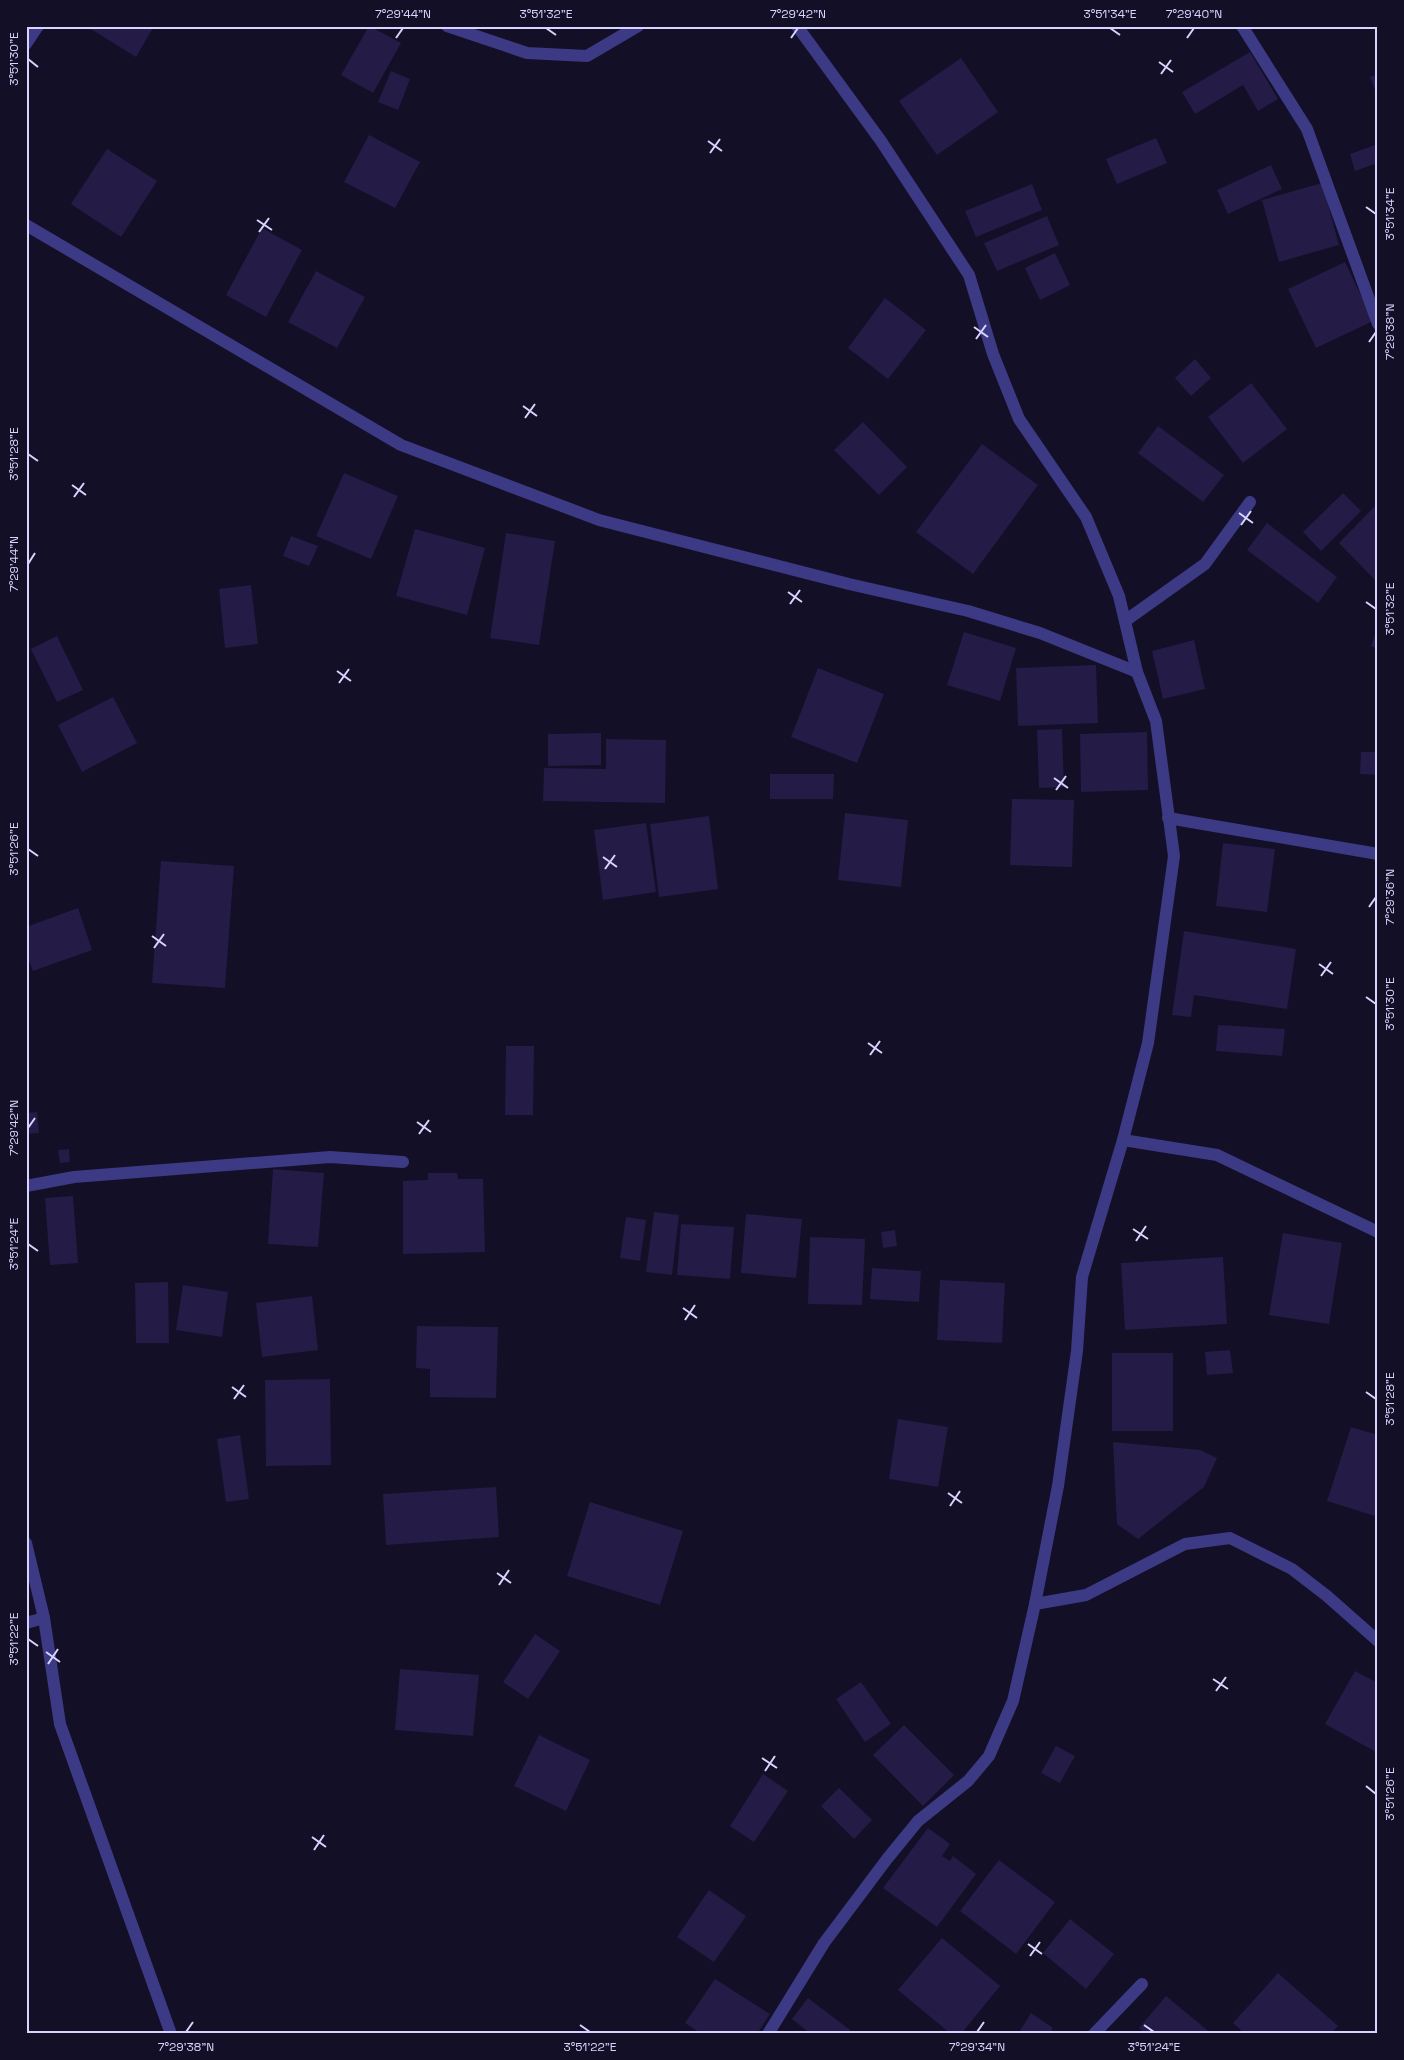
<svg xmlns="http://www.w3.org/2000/svg" width="1404" height="2060" font-family="'Space Grotesk',sans-serif">
  <style>
    .building { fill: #241b47 }
    .lines { fill: none; stroke-linecap: round; stroke-linejoin: round }
    .minor { stroke: #3d3a85; stroke-width: 12 }
    .ticks { fill: none; stroke: #d9d4ff; stroke-width: 2 }
    .neatline { fill: none; stroke: #d9d4ff; stroke-width: 2 }
    .ticks-label { font-size: 12px; text-anchor: middle; fill: #d9d4ff }
  </style>
  <rect width="100%" height="100%" fill="#130f26"/>
  <g class="building">
    <path d="M86 26H154L136 57Z"/>
    <path d="M369 26 401 43 373 93 341 75Z"/>
    <path d="M1250 52 1278 99 1258 111 1243 85 1195 114 1182 92Z"/>
    <path d="M961 58 998 112 937 155 899 101Z"/>
    <path d="M391 71 410 79 398 110 378 102Z"/>
    <path d="M1378 74V98L1370 77Z"/>
    <path d="M369 135 420 162 395 208 344 182Z"/>
    <path d="M1156 138 1167 163 1117 184 1106 159Z"/>
    <path d="M1378 144V163L1355 171 1350 154Z"/>
    <path d="M107 149 157 181 121 237 71 204Z"/>
    <path d="M1271 165 1282 189 1228 214 1217 190Z"/>
    <path d="M1322 183 1339 245 1279 262 1262 200Z"/>
    <path d="M1032 184 1042 210 976 237 965 211Z"/>
    <path d="M1047 216 1059 245 997 271 984 243Z"/>
    <path d="M262 228 302 250 266 317 226 295Z"/>
    <path d="M1055 253 1070 285 1040 300 1025 268Z"/>
    <path d="M1345 262 1373 321 1316 348 1288 289Z"/>
    <path d="M316 271 365 297 337 348 288 322Z"/>
    <path d="M885 298 926 330 888 379 848 348Z"/>
    <path d="M1195 359 1211 378 1191 396 1175 378Z"/>
    <path d="M1251 383 1287 429 1243 463 1208 417Z"/>
    <path d="M863 422 907 467 879 495 834 450Z"/>
    <path d="M1158 426 1224 475 1203 502 1138 453Z"/>
    <path d="M982 444 1038 485 973 574 916 532Z"/>
    <path d="M344 473 398 496 371 559 316 536Z"/>
    <path d="M1343 493 1361 511 1321 551 1303 532Z"/>
    <path d="M1378 503V583L1339 543Z"/>
    <path d="M1267 523 1337 577 1318 603 1247 550Z"/>
    <path d="M415 529 485 548 467 615 396 596Z"/>
    <path d="M506 533 555 541 539 645 490 638Z"/>
    <path d="M291 536 318 546 309 566 283 556Z"/>
    <path d="M251 585 258 644 225 648 219 589Z"/>
    <path d="M1378 626V649L1371 646Z"/>
    <path d="M964 632 1016 648 1000 701 947 685Z"/>
    <path d="M57 636 83 690 57 702 31 649Z"/>
    <path d="M1194 640 1205 689 1163 699 1152 651Z"/>
    <path d="M1096 665 1098 723 1018 726 1016 668Z"/>
    <path d="M818 668 884 694 857 763 791 737Z"/>
    <path d="M113 697 137 743 82 772 58 725Z"/>
    <path d="M1062 729 1064 787 1039 788 1037 730Z"/>
    <path d="M1147 732 1148 790 1081 792 1080 734Z"/>
    <path d="M601 733V765L548 766V734Z"/>
    <path d="M606 739 666 740 665 803 543 801 544 768 606 769Z"/>
    <path d="M1361 752H1378V775L1360 774Z"/>
    <path d="M770 774H834L833 799H770Z"/>
    <path d="M1012 799 1074 800 1072 867 1010 865Z"/>
    <path d="M845 813 908 820 901 887 838 880Z"/>
    <path d="M709 816 718 889 659 897 650 824Z"/>
    <path d="M646 823 656 892 603 900 594 830Z"/>
    <path d="M1223 843 1275 849 1267 912 1216 906Z"/>
    <path d="M161 861 234 866 225 988 152 983Z"/>
    <path d="M78 908 92 950 33 971 26 953V927Z"/>
    <path d="M1184 931 1296 949 1287 1009 1194 995 1191 1017 1172 1015Z"/>
    <path d="M1218 1025 1285 1029 1282 1056 1216 1051Z"/>
    <path d="M506 1046H534L533 1115H505Z"/>
    <path d="M37 1112 39 1133 26 1134V1113Z"/>
    <path d="M69 1149 70 1162 60 1163 58 1150Z"/>
    <path d="M273 1169 324 1173 318 1247 268 1244Z"/>
    <path d="M428 1173H457L458 1179H483L485 1252 403 1254V1181L428 1180Z"/>
    <path d="M73 1196 78 1263 50 1265 45 1198Z"/>
    <path d="M654 1212 679 1215 672 1275 646 1272Z"/>
    <path d="M746 1214 802 1219 796 1278 741 1273Z"/>
    <path d="M626 1217 646 1220 640 1261 620 1258Z"/>
    <path d="M681 1224 734 1227 730 1279 677 1275Z"/>
    <path d="M895 1230 897 1246 883 1248 881 1232Z"/>
    <path d="M1283 1233 1342 1243 1329 1324 1269 1315Z"/>
    <path d="M810 1237 865 1239 862 1305 808 1304Z"/>
    <path d="M1223 1257 1227 1324 1125 1330 1121 1263Z"/>
    <path d="M872 1268 921 1271 919 1302 870 1299Z"/>
    <path d="M940 1280 1005 1283 1002 1343 937 1340Z"/>
    <path d="M168 1282 169 1343H136L135 1283Z"/>
    <path d="M183 1285 228 1292 222 1337 176 1330Z"/>
    <path d="M312 1296 318 1350 262 1357 256 1303Z"/>
    <path d="M417 1326 498 1327 496 1398 430 1397V1369L416 1368Z"/>
    <path d="M1230 1350 1233 1373 1207 1375 1205 1352Z"/>
    <rect x="1112" y="1353" width="61" height="78"/>
    <path d="M330 1379 331 1465 266 1466 265 1380Z"/>
    <path d="M898 1419 948 1427 938 1487 889 1479Z"/>
    <path d="M1351 1427 1378 1435V1517L1327 1501Z"/>
    <path d="M240 1435 249 1499 226 1502 217 1439Z"/>
    <path d="M1113 1442 1200 1450 1217 1458 1204 1487 1138 1539 1117 1524Z"/>
    <path d="M496 1487 499 1537 386 1545 383 1494Z"/>
    <path d="M590 1502 683 1531 660 1605 567 1576Z"/>
    <path d="M535 1634 560 1651 528 1699 503 1682Z"/>
    <path d="M400 1669 479 1675 473 1736 395 1730Z"/>
    <path d="M1355 1671 1378 1683V1753L1325 1724Z"/>
    <path d="M861 1682 891 1724 865 1742 836 1699Z"/>
    <path d="M904 1725 954 1775 923 1806 873 1755Z"/>
    <path d="M539 1735 590 1760 566 1811 514 1786Z"/>
    <path d="M1056 1746 1075 1756 1060 1783 1041 1773Z"/>
    <path d="M763 1774 788 1791 754 1842 730 1826Z"/>
    <path d="M839 1788 872 1820 854 1839 821 1806Z"/>
    <path d="M928 1828 950 1844 942 1856 950 1861 953 1856 976 1874 937 1927 883 1888Z"/>
    <path d="M999 1860 1055 1902 1016 1954 960 1911Z"/>
    <path d="M709 1890 746 1916 714 1962 677 1937Z"/>
    <path d="M1070 1919 1114 1954 1086 1989 1043 1953Z"/>
    <path d="M942 1938 1000 1986 961 2034H951L898 1990Z"/>
    <path d="M1278 1973 1338 2026 1331 2034H1245L1233 2023Z"/>
    <path d="M715 1979 770 2014 757 2034H702L685 2023Z"/>
    <path d="M1166 1996 1212 2034H1146L1139 2028Z"/>
    <path d="M808 1998 850 2030 847 2034H811L792 2019Z"/>
    <path d="M1031 2013 1053 2028 1049 2034H1018Z"/>
  </g>
  <g class="lines">
    <g class="minor">
      <path d="M447 26 527 53 587 56 638 26"/>
      <path d="M797 26 881 141 969 275 993 354 1019 419 1086 517 1119 596 1137 672 1156 721 1174 856 1148 1043 1123 1140 1217 1155 1378 1232"/>
      <path d="M1242 26 1307 129 1378 324"/>
      <path d="M26 44 38 26"/>
      <path d="M26 225 401 445 599 520 849 584 968 611 1040 633 1137 672"/>
      <path d="M1125 621 1205 564 1250 502"/>
      <path d="M1168 818 1378 854"/>
      <path d="M26 1186 74 1177 330 1157 403 1162"/>
      <path d="M26 1543 44 1618 60 1724 171 2034"/>
      <path d="M1035 1604 1058 1486 1077 1351 1082 1277 1123 1140"/>
      <path d="M26 1623 44 1618"/>
      <path d="M768 2034 824 1943 887 1859 918 1821 968 1781 989 1756 1013 1701 1035 1604 1086 1595 1185 1544 1230 1538 1292 1569 1327 1596 1378 1641"/>
      <path d="M1094 2034 1142 1984"/>
    </g>
  </g>
  <path class="ticks" d="M546 28 556 35M1110 28 1120 35M396 38 403 28M791 38 798 28M1187 38 1194 28M28 59 38 67M1159 62 1173 72M1161 74 1171 60M708 141 722 151M710 153 720 139M1366 207 1376 214M257 220 272 230M259 232 269 218M974 327 988 337M976 339 986 325M1369 342 1376 332M523 406 537 416M525 418 535 404M28 454 38 461M72 485 86 495M74 497 84 483M1239 513 1253 523M1241 525 1251 511M28 564 35 553M788 592 802 602M1366 602 1376 609M790 604 800 590M337 671 351 681M339 683 349 669M1054 778 1068 788M1056 790 1066 776M28 849 38 856M603 857 617 867M605 869 615 855M1369 907 1376 897M152 936 166 946M154 948 164 934M1319 964 1333 974M1321 976 1331 962M1366 997 1376 1004M868 1043 882 1053M870 1055 880 1041M417 1122 431 1132M28 1128 35 1118M419 1134 429 1120M1133 1229 1148 1239M1136 1241 1146 1226M28 1244 38 1251M683 1308 697 1318M685 1320 695 1305M232 1387 246 1397M1366 1392 1376 1399M234 1399 244 1385M948 1493 962 1503M950 1506 960 1491M497 1573 511 1583M499 1585 509 1570M28 1639 38 1646M46 1652 60 1662M48 1664 58 1649M1213 1679 1228 1689M1216 1691 1226 1677M762 1758 777 1768M765 1771 775 1756M1366 1786 1376 1794M312 1837 326 1847M314 1850 324 1835M1028 1944 1042 1954M1030 1956 1040 1942M580 2025 590 2032M1144 2025 1154 2032M186 2032 193 2022M977 2032 984 2022"/>
  <rect width="1404" height="2060" fill="none" stroke="#130f26" stroke-width="55"/>
  <rect x="28" y="28" width="1348" height="2004" class="neatline"/>
  <g class="ticks-label">
    <text x="403" y="18">7°29'44"N</text>
    <text x="546" y="18">3°51'32"E</text>
    <text x="798" y="18">7°29'42"N</text>
    <text x="1110" y="18">3°51'34"E</text>
    <text x="1194" y="18">7°29'40"N</text>
    <text transform="translate(14 59) rotate(-90)" y="4">3°51'30"E</text>
    <text transform="translate(1390 214) rotate(-90)" y="4">3°51'34"E</text>
    <text transform="translate(1390 332) rotate(-90)" y="4">7°29'38"N</text>
    <text transform="translate(14 454) rotate(-90)" y="4">3°51'28"E</text>
    <text transform="translate(14 564) rotate(-90)" y="4">7°29'44"N</text>
    <text transform="translate(1390 609) rotate(-90)" y="4">3°51'32"E</text>
    <text transform="translate(14 849) rotate(-90)" y="4">3°51'26"E</text>
    <text transform="translate(1390 897) rotate(-90)" y="4">7°29'36"N</text>
    <text transform="translate(1390 1004) rotate(-90)" y="4">3°51'30"E</text>
    <text transform="translate(14 1128) rotate(-90)" y="4">7°29'42"N</text>
    <text transform="translate(14 1244) rotate(-90)" y="4">3°51'24"E</text>
    <text transform="translate(1390 1399) rotate(-90)" y="4">3°51'28"E</text>
    <text transform="translate(14 1639) rotate(-90)" y="4">3°51'22"E</text>
    <text transform="translate(1390 1794) rotate(-90)" y="4">3°51'26"E</text>
    <text x="186" y="2051">7°29'38"N</text>
    <text x="590" y="2051">3°51'22"E</text>
    <text x="977" y="2051">7°29'34"N</text>
    <text x="1154" y="2051">3°51'24"E</text>
  </g>
</svg>
